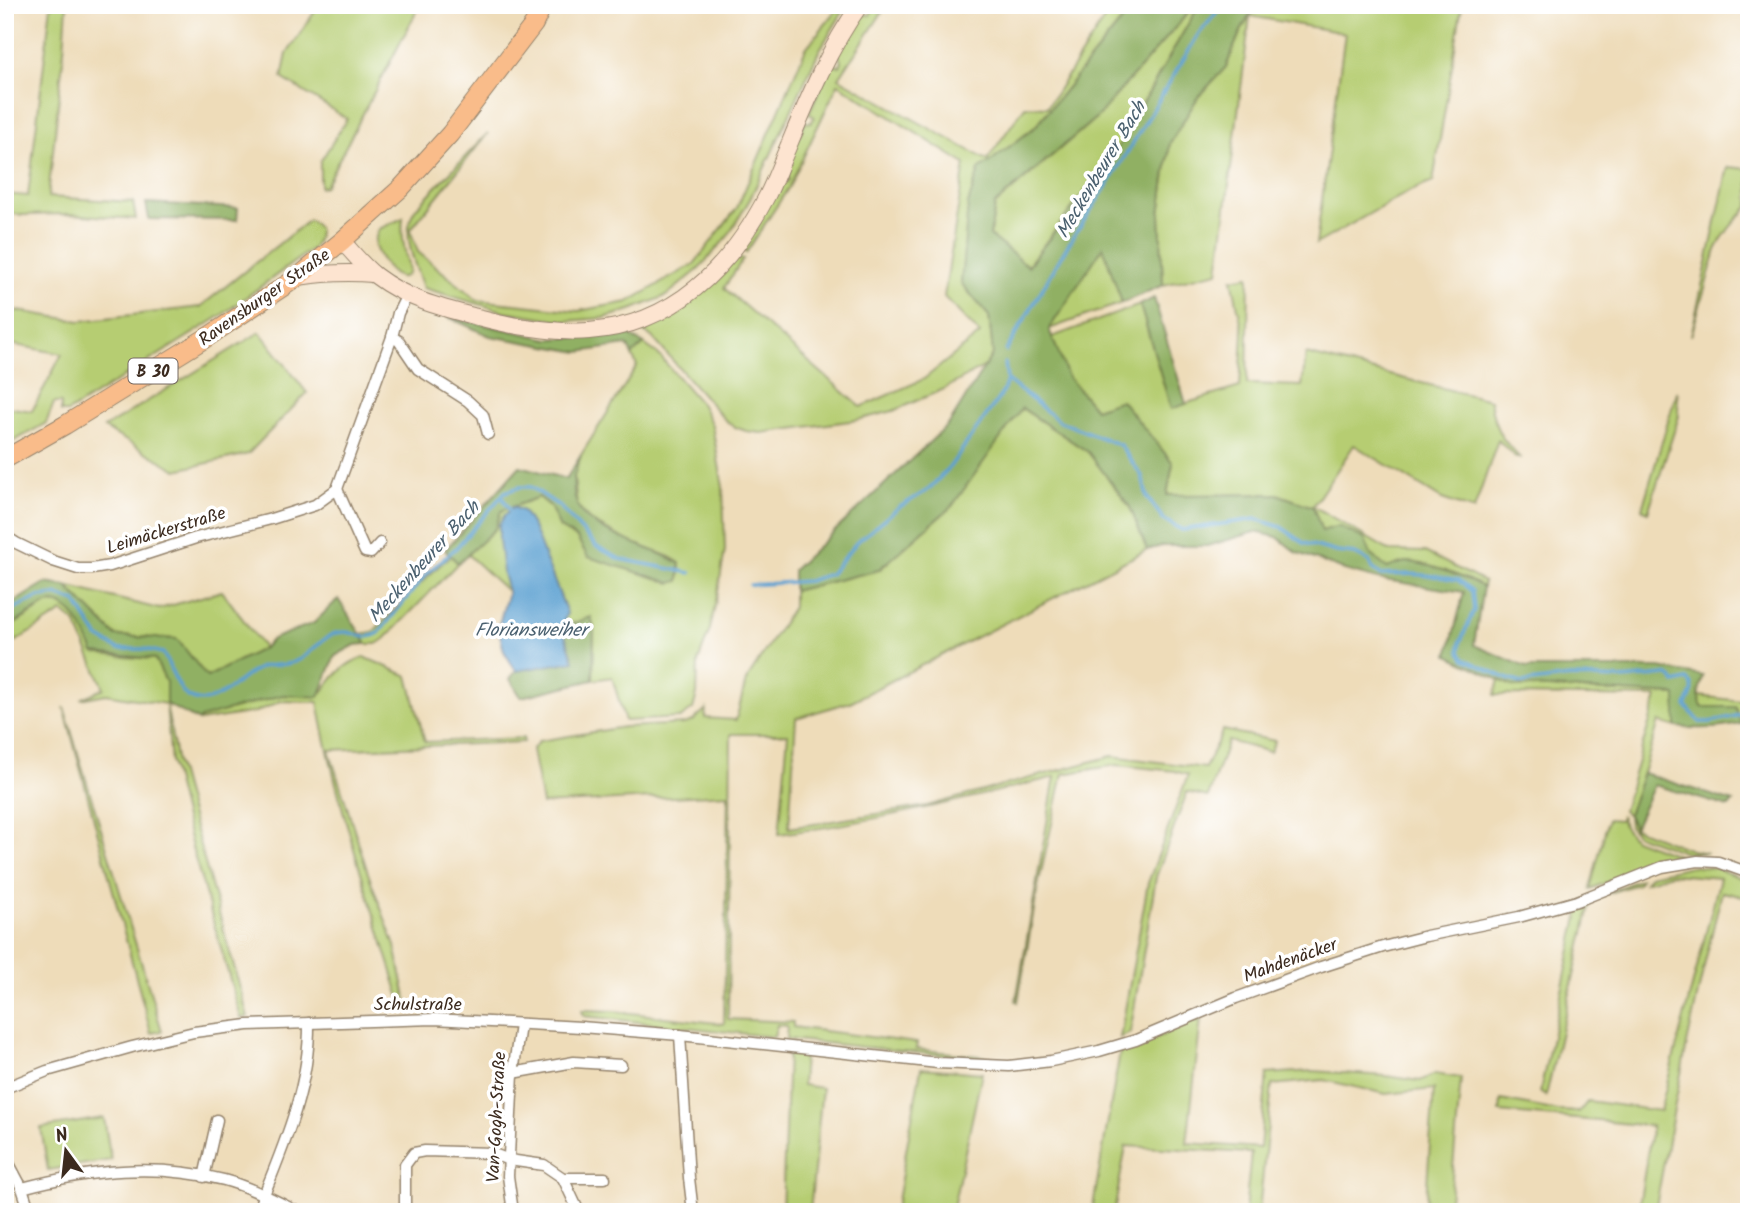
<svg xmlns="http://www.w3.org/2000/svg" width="1754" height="1217" font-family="Kalam,sans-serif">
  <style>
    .green { fill: #b6cd72; stroke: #787c48; stroke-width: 2 }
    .forest { fill: #90b064; stroke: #666d41; stroke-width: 2 }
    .water { fill: #5da1d1; stroke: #4c6678; stroke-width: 2 }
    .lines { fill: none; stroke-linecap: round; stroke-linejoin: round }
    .stream { stroke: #5da1d1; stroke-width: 3.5 }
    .street-casing { stroke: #94836c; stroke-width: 13 }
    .secondary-casing { stroke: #94836c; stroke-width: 18 }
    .primary-casing { stroke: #94836c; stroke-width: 20 }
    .street { stroke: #fff; stroke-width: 10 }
    .secondary { stroke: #fde4d0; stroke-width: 16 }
    .primary { stroke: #f9bc8a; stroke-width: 18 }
    .labels { text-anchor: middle; stroke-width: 7; stroke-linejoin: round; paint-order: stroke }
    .shield { fill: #fff; stroke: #766a62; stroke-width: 2 }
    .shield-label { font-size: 16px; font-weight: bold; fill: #3b2a1e }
    .street-label { font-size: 18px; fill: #3b2a1e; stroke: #fff }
    .water-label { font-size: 19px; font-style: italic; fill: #4a606f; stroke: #fff }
  </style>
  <rect width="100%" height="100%" fill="#fff"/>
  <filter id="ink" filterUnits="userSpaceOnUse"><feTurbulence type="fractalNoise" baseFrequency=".0143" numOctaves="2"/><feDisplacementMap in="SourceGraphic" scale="14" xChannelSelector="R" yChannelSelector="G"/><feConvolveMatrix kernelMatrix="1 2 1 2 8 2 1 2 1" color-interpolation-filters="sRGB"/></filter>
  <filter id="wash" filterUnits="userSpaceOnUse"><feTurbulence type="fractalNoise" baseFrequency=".00686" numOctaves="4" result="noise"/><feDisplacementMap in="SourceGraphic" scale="28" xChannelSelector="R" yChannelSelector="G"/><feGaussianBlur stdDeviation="1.57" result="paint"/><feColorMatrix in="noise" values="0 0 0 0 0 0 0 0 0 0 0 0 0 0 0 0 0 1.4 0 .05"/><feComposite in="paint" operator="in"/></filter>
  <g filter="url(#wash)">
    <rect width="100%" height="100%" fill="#eedcb9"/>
    <g class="green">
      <path d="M51 5H67L64 50 48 197 133 202 136 219 69 214 23 215 5 213V194L28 196Z"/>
      <path d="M319 5H420L325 186 320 187V162L347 119 282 78 287 54Z"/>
      <path d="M841 5H847L819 51 750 199 728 236 699 269 666 296 631 310 604 318 566 321 503 311 423 288C415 263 399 232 416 208L488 133 410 230 418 252 477 300 578 311 628 302 694 264 737 208 806 48Z"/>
      <path d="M868 5H887L839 78 987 160 1025 106 1047 107 1111 9 1115 5H1137L1124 18 1035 127 979 170 961 283 989 316 993 353 985 366 944 389 893 411 857 420 761 433 746 431 735 427 725 420 652 337 644 332 643 328 734 257 743 259 724 288 861 407 924 379 980 334 944 297 965 164 838 84 789 187 746 253 742 246 778 184 787 182 789 179 784 172 805 122 811 123 814 117 809 113 831 64 840 66 842 61 837 53 862 14 870 15 872 11Z"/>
      <path d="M1195 5H1199L1112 157 1027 266 990 236 995 205 1098 116Z"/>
      <path d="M1262 5H1462L1433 182 1410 191 1316 244 1345 33 1250 16 1218 272 1163 285 1160 214 1170 143 1198 97 1226 67 1239 35 1250 15Z"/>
      <path d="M1728 167 1749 169V206C1736 220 1724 232 1716 250L1691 336Z"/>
      <path d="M403 218C401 232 403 243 406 256 407 261 410 268 408 273 397 289 376 254 375 245 374 240 377 234 379 229Z"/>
      <path d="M309 220C323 228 320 235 313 248L222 315 68 412H61V403H54L46 423 5 446V407L32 411 62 354 5 343V309L80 321 200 307Z"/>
      <path d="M1103 246 1122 303 1049 329Z"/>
      <path d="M1249 276 1247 384 1302 386 1306 354 1490 400C1495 431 1500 437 1521 459L1514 456 1498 440 1474 510 1442 499 1354 445 1313 506 1390 551 1425 552 1484 582 1483 587C1467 578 1427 563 1408 562 1402 562 1393 566 1387 569L1371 555 1322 532 1313 507 1277 494 1167 496 1173 463 1157 445 1095 409 1068 377 1052 337 1140 305 1171 408 1240 387 1243 332 1232 279Z"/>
      <path d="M260 332 307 393 248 454 177 470 104 428Z"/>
      <path d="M644 344 658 354 702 405 712 425 723 487 725 550 718 591 710 629 698 662 697 694 693 709 680 718 625 721 612 677 593 680 594 629 591 618 562 627 567 613 533 527 523 511 513 507 504 516 503 573 508 592 467 554 495 529 500 511 539 497 550 506 560 528 577 538 588 557 679 581 680 563 670 557 628 541 590 521 577 506 574 476 581 455 637 366 632 355Z"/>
      <path d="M1677 391 1679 416 1648 512 1642 509Z"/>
      <path d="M1021 408 1088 452 1130 507 1147 550 850 702 796 718 789 828 927 806 1112 756 1205 768 1223 730 1275 741 1270 752 1228 741 1208 797 1187 792 1156 877 1130 1033 1120 1038 1148 883 1188 775 1175 771 1117 765 1063 774 1038 886 1018 1002 1016 1001 1055 777C964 800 872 822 779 834L788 734H731L728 1019 793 1022V1027L917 1043 916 1049 1005 1059 997 1061 786 1039 787 1026 777 1025 774 1037 584 1016 582 1010 614 1011 724 1024 728 794 542 804 532 750 539 741 624 727 685 724 693 721 706 709 705 718 736 720 746 681 793 607V591L879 570 952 506Z"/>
      <path d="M451 555 458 563 385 639 376 644H367L360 634 373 632 426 578Z"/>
      <path d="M66 586 159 609 222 591 264 648 207 677 177 639 116 636Z"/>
      <path d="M49 603 60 604 77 617 95 653 125 657 155 659 166 682V704L177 763 248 1017 241 1018 193 851 171 762 166 704 106 694 81 699 104 688 75 622 63 612 5 648V630Z"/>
      <path d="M364 657 408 676 425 742 523 738 524 742 329 750 368 873 395 946 409 1011H404C373 909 337 807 318 702L281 701 256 712 199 721 200 718 283 695 319 696C333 678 342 664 364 657Z"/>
      <path d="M1499 680 1512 686 1677 695 1676 727 1659 722 1643 773 1628 815 1634 828 1691 850 1707 853H1686L1637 835 1629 826 1628 815 1623 811 1657 697 1495 695Z"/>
      <path d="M1747 685H1749V722L1741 724 1736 707 1702 708 1698 696 1741 701 1745 696Z"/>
      <path d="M64 707 162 1031 151 1033Z"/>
      <path d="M1621 815 1624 827 1634 839 1679 856 1648 866 1590 889 1608 819 1620 820Z"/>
      <path d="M1691 866 1715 868 1749 881V898L1722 892C1695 998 1674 1104 1655 1212H1638L1652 1126 1500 1112 1501 1100 1558 1111 1579 1112 1588 1101 1660 1111 1720 878 1671 874 1645 882 1650 875Z"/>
      <path d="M1641 879 1638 884 1592 898 1546 1096 1540 1092 1581 903Z"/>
      <path d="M1201 1019 1187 1143 1260 1148 1267 1074 1313 1071 1386 1076 1420 1081 1435 1074 1461 1078 1449 1212H1425L1434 1089 1386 1094 1324 1080 1272 1085 1259 1212H1245L1251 1153 1126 1146 1114 1212H1092L1120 1052Z"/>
      <path d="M788 1052 802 1053 804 1056 802 1085 822 1088 810 1212H782Z"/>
      <path d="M921 1068 982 1073 952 1212H895Z"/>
      <path d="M104 1118 111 1160 48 1170 41 1128Z"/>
    </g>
    <g class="forest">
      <path d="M1137 5H1195L1098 116 995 204 990 236 1028 266 1112 157 1199 5H1262L1249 16 1239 35 1226 67 1198 97 1170 143 1160 214 1163 285 1122 303 1103 247 1049 329 1068 377 1095 409 1121 400 1173 463 1167 495 1277 494 1313 507 1322 531 1338 526 1365 539 1371 555 1387 568C1393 566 1401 562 1408 562 1427 563 1467 578 1483 587L1474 645 1528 668H1659L1703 676 1698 696 1702 707H1736L1741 724C1717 729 1700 729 1676 727V695L1512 686 1448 655 1464 592 1377 579 1341 569 1296 552 1277 537 1255 532 1207 546H1162L1147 550 1130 507 1088 452 1022 408 952 506 878 570 793 591V570L949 424 993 353 989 316 961 283 968 204 979 170 1035 127 1124 18Z"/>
      <path d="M146 203 238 208 237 220 149 219Z"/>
      <path d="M1154 298 1186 404 1171 409 1140 305Z"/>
      <path d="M448 317 549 339 628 334 644 344 632 355 627 345 579 352 490 336Z"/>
      <path d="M581 455C579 462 575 470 574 477 573 484 574 497 577 504 585 532 657 548 680 564L679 581 671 583 588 557 577 538 560 528 550 506 539 497 501 511 495 529 458 563 445 550 520 466 566 479Z"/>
      <path d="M45 583 66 586 116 636 177 639 207 677 264 648 272 639 314 623 338 599 367 644 355 645 335 656 319 697 283 695 200 718 199 721 166 704V682L155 659 94 653C87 637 71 597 48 604 39 606 15 624 5 630V608Z"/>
      <path d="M591 617 594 629 593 680 521 697 510 679 516 671 574 661 562 627Z"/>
      <path d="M1643 773 1733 802 1729 807 1654 785 1634 828 1628 815Z"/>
    </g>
    <path class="water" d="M513 507 523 511 533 527 567 613 562 627 574 661 516 671 504 651 499 631V624L508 592 503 573 499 540V525L504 516Z"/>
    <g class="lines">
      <g class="stream">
        <path d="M1006 351 1071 240 1110 181 1198 35 1223 5"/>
        <path d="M1007 380 1059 421 1120 445 1142 476 1147 497 1164 520 1182 530 1256 519 1281 527 1304 543 1337 552 1355 554 1369 561 1372 568 1381 575 1411 574 1434 576 1458 580 1472 591 1474 610 1460 643V652L1465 659 1508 679 1522 683 1571 677 1622 679 1666 675 1672 678 1675 683 1687 680C1698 686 1690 697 1686 706L1700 722H1710L1749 713"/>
        <path d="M502 497 510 510"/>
        <path d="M750 585 808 581 830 574 857 542 898 508 928 490 949 468 1003 392 1007 380 1005 363"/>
        <path d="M5 613 39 597 57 595 76 602 98 637 118 649H144L163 653C168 662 179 690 186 695 213 716 239 674 262 667 272 664 284 666 294 662 309 657 319 640 333 634 354 626 359 644 379 633L427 573 456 548 505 492 520 487H531L559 506 597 547 620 559 691 573"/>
      </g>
    </g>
  </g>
  <g filter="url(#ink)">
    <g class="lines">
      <defs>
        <g id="street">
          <path d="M392 337 399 341 418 369 468 401 483 415 488 434"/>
          <path d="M337 489 365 552 371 553 380 543"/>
          <path d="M5 536 16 543 53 561 78 569H92L110 566 196 538 271 519 315 505 337 489 392 337 398 313 407 295"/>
          <path d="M680 1035 689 1178 693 1212"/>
          <path d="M513 1073 574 1062 621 1065"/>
          <path d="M5 1088 47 1071 132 1047 194 1032 248 1025 434 1019 581 1027 680 1035 938 1063 1009 1066 1051 1061 1099 1051 1136 1040 1236 998 1321 967 1383 947 1426 936 1519 917 1577 901 1662 867 1698 861 1718 862 1749 873"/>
          <path d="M5 1156 22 1188 30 1212"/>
          <path d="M204 1177 217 1120"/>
          <path d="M563 1178 579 1212"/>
          <path d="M22 1188C90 1170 155 1163 224 1180 250 1187 274 1200 298 1212"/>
          <path d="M257 1212C281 1152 310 1089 309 1023"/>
          <path d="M402 1212 405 1205V1165L414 1153 425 1151 491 1153 509 1160 544 1165 563 1178H605"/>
          <path d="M513 1212 508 1176 513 1073 520 1025"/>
        </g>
        <g id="secondary">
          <path d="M342 241C353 253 363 266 376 276 405 298 438 307 473 316 491 320 508 325 525 327 546 330 568 333 589 331 673 325 730 268 767 196 775 180 781 163 788 147 808 99 829 48 860 5"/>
          <path d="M298 277C324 273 347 272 373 274"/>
        </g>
        <path id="primary" d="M5 459 65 425 209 336 298 277 342 241 401 188 450 134 534 24 543 5"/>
      </defs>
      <use href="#street" class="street-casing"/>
      <use href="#secondary" class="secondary-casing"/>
      <use href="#primary" class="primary-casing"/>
      <use href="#street" class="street"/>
      <use href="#secondary" class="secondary"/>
      <use href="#primary" class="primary"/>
    </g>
  </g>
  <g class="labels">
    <rect class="shield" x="128.5" y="358.5" width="49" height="25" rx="5"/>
    <g class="shield-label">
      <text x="153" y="377">B 30</text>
    </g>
    <g class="street-label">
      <text transform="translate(264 297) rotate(-35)" y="6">Ravensburger Straße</text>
      <text transform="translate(166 530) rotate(-17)" y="6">Leimäckerstraße</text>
      <text transform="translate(1290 960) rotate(-20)" y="6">Mahdenäcker</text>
      <text x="418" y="1010">Schulstraße</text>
      <text transform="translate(496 1117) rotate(-87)" y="6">Van-Gogh-Straße</text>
    </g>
    <g class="water-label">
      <text transform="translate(1100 169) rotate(-59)" y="7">Meckenbeurer Bach</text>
      <text transform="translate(423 561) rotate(-48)" y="7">Meckenbeurer Bach</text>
      <text x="531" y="636">Floriansweiher</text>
    </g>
  </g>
  <rect width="1754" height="1217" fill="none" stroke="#fff" stroke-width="28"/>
  <g transform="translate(66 1151) rotate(345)" stroke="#ffffff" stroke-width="5" paint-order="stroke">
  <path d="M0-5L12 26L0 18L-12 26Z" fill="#3b2a1e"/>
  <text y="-10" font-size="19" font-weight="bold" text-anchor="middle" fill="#3b2a1e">N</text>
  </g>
</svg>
